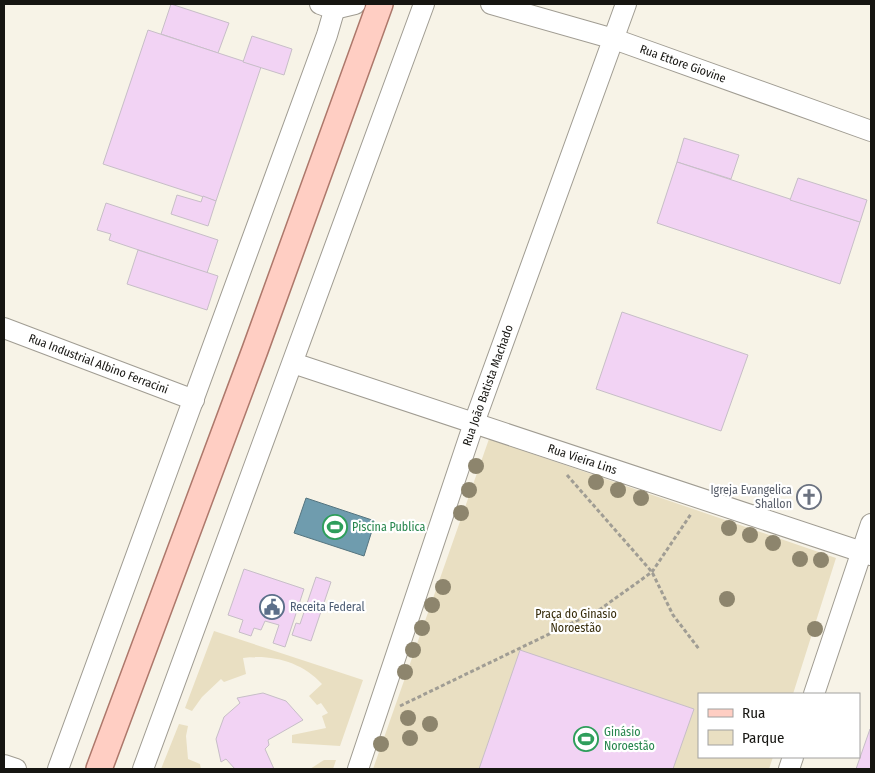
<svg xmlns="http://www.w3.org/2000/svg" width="875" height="773" font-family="'Fira Sans Condensed',sans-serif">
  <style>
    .green { fill: #e9dfc2 }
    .water { fill: #6f9cae; stroke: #54747f }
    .building { fill: #f2d3f4; stroke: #c7bec7 }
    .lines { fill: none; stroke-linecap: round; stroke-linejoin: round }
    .minor-casing { stroke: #a09c92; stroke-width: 22 }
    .major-casing { stroke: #ad786b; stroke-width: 28 }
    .path { stroke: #a09d94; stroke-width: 3; stroke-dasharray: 4 2.5; stroke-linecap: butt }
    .minor { stroke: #fff; stroke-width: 20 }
    .major { stroke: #ffcec3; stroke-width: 25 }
    .tree { fill: #8d856d }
    .labels { text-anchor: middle; stroke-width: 4.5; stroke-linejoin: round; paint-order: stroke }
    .street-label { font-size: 12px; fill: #161511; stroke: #fff }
    .worship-label { font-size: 12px; fill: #5b616d; stroke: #fff; text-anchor: end }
    .leisure-label { font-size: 12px; fill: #27864d; stroke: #fff; text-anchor: start }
    .service-label { font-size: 12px; fill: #4e5e75; stroke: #fff; text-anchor: start }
    .park-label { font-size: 12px; fill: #362b09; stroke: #fff }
  </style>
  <rect width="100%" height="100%" fill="#f7f3e7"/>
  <g class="green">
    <path d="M489 439 836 558 793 694H699V757H773L769 769H373Z"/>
    <path d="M214 631 363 680 340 746 292 743V735L326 728 322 716 328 713 321 703 317 705 309 696 322 684C302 662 272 654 243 658L246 674 224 682 221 679 202 697 192 711 185 708Z"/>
    <path d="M179 724 188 726 186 736 188 759 200 764 201 769H161Z"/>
    <path d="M324 760H336L333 769H310Z"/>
  </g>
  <path class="water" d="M306 498 375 521 364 556 294 533Z"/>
  <g class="building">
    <path d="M171 4 229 23 218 53 161 34Z"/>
    <path d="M148 30 261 67 216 201 103 164Z"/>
    <path d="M252 36 292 49 284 75 243 62Z"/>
    <path d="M684 138 739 155 731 179 677 162Z"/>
    <path d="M677 162 860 222 840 284 657 223Z"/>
    <path d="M798 178 867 200 860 222 790 200Z"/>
    <path d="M177 195 201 202 203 196 216 201 208 226 171 214Z"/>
    <path d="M106 203 218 240 207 273 109 240 111 234 97 230Z"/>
    <path d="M138 250 218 276 207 310 127 284Z"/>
    <path d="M622 312 748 355 721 431 596 389Z"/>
    <path d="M244 569 304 589 285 647 273 643 279 625 265 621 261 630 254 628 251 636 239 632 243 620 228 615Z"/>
    <path d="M316 577 331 582 311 641 292 635 296 623 300 624Z"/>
    <path d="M520 650 694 709 673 769H479Z"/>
    <path d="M263 693 286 701 303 720 268 740 269 745 265 749 274 769H235L226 759 221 762 216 739 224 717 240 703 237 698Z"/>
    <path d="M870 729 871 769H856Z"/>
  </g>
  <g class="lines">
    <defs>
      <g id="minor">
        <path d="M320 4 334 9 355 4"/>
        <path id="s1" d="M491 4 614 39 871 131"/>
        <path id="s2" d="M4 328 194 400"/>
        <path id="s3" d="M293 363 871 555"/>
        <path d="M814 694 871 524"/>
        <path d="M4 765 16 769"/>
        <path d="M58 769 327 35 336 4"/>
        <path d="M143 769 424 4"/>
        <path id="s4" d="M358 769 474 423 626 4"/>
        <path d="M789 769 793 757"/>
      </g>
      <path id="major" d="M99 769 255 350 380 4"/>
    </defs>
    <use href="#minor" class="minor-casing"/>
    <use href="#major" class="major-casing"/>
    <g class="path">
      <path d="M567 475 652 572 673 615 699 649"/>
      <path d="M400 706 599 610 652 572 691 514"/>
    </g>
    <use href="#minor" class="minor"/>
    <use href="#major" class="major"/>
  </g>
  <g class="tree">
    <circle cx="476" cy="466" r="8"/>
    <circle cx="596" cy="482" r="8"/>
    <circle cx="469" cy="490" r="8"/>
    <circle cx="618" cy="490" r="8"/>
    <circle cx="641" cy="498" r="8"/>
    <circle cx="461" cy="513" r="8"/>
    <circle cx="729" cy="528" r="8"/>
    <circle cx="750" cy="535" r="8"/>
    <circle cx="773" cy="543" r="8"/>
    <circle cx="800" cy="559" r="8"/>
    <circle cx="821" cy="560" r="8"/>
    <circle cx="443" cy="587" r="8"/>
    <circle cx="727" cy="599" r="8"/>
    <circle cx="432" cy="605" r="8"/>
    <circle cx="422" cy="628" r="8"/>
    <circle cx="815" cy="629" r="8"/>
    <circle cx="413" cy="650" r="8"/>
    <circle cx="405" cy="672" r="8"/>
    <circle cx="408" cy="718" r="8"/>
    <circle cx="430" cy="724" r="8"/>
    <circle cx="410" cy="738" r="8"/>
    <circle cx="381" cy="744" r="8"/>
  </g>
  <defs>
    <symbol id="church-ring" viewBox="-11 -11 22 22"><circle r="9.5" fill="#fff" stroke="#6b7280" stroke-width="1.5"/><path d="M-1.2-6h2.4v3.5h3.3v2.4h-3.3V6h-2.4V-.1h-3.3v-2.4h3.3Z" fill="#6b7280"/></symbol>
    <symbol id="stadium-ring" viewBox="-11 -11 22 22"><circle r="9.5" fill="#fff" stroke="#2e9e5b" stroke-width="1.5"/><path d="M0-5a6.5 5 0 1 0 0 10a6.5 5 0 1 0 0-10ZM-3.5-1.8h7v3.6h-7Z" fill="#2e9e5b"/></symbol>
    <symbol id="civic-ring" viewBox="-11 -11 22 22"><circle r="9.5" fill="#fff" stroke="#5c6f8a" stroke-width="1.5"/><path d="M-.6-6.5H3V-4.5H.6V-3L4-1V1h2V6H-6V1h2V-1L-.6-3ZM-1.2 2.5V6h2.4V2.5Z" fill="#5c6f8a"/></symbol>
  </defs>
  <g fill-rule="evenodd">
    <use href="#church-ring" x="795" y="483" width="28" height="28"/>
    <use href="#stadium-ring" x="321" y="513" width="28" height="28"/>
    <use href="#civic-ring" x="258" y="593" width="28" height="28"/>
    <use href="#stadium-ring" x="572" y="725" width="28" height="28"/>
  </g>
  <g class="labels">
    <g class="street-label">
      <text dy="4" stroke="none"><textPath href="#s1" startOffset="201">Rua Ettore Giovine</textPath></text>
      <text dy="4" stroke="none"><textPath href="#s2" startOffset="101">Rua Industrial Albino Ferracini</textPath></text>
      <text dy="4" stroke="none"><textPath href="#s4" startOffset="405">Rua João Batista Machado</textPath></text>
      <text dy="4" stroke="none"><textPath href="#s3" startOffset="305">Rua Vieira Lins</textPath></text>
    </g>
    <g class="worship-label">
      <text x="792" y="494">Igreja Evangelica<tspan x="792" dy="14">Shallon</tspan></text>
    </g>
    <g class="leisure-label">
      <text x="352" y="531">Piscina Publica</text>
      <text x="604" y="736">Ginásio<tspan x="604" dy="14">Noroestão</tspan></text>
    </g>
    <g class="service-label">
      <text x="290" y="611">Receita Federal</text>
    </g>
    <g class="park-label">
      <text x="576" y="618">Praça do Ginasio<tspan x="576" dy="14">Noroestão</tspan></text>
    </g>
  </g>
  <rect width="875" height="773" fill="none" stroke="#161511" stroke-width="10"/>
  <rect x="698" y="693" width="162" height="65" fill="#ffffff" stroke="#a2a1a0"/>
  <rect x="708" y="709" width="25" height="8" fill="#ffcec3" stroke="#a2a1a0"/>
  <text x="742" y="718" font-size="15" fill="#161511">Rua</text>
  <rect x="708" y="730" width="25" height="15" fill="#e9dfc2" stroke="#a2a1a0"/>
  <text x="742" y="743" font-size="15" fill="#161511">Parque</text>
</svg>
